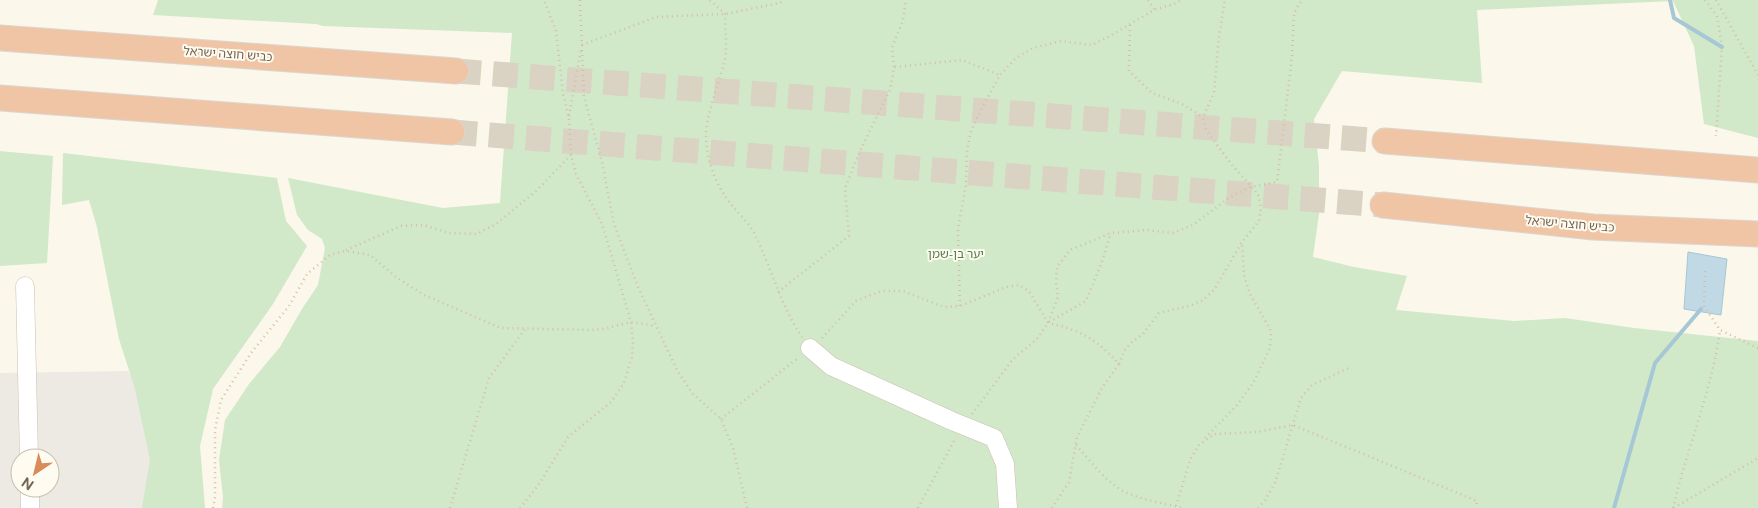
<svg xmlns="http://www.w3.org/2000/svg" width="1758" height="508" font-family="'Public Sans','Noto Sans Hebrew',sans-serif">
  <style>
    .industrial { fill: #ede9e3; fill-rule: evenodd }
    .green { fill: #d1e8c9 }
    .water { fill: #c0d9e4; stroke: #a6c7d5 }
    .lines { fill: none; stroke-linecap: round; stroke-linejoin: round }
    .stream { stroke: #a6c7d5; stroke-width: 4 }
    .highway-tunnel { stroke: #dad2c3; stroke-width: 25; stroke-dasharray: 25 12; stroke-linecap: butt }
    .minor-casing { stroke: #cdc1b1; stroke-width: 19 }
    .highway-casing { stroke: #dbd6d1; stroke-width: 27 }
    .path { stroke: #d4bfa6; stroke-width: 2.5; stroke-dasharray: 1 4; stroke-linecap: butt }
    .minor { stroke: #fff; stroke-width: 18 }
    .highway { stroke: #f0c5a6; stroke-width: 25 }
    .labels { text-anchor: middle; stroke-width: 4; stroke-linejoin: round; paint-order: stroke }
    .street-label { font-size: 12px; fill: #75624f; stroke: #fefbf1 }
    .park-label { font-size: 12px; fill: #527f4b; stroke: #fefbf1 }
  </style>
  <rect width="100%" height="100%" fill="#fbf7ea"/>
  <path class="industrial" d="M128 371 164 427 156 508H0V373ZM20 458H50V488H20Z"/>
  <g class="green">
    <path d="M158 0H1758V138L1704 124 1694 46 1673 1 1477 10 1482 83 1342 71 1314 119 1319 166V214L1313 257 1354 267 1407 276 1396 310 1514 321 1565 318 1634 328 1758 341V508H222L223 497 219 460 225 420 249 384 280 347 302 309 318 285 325 248 322 239 308 230 297 215 288 178 443 208 500 203 512 33 323 26 316 24 153 15Z"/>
    <path d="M0 151 53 156 47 263 0 266Z"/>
    <path d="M63 153 277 178 286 221 307 246 273 304 213 389 200 446 205 508H142L150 460 135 389 119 339 97 227 89 200 62 205Z"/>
  </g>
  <path class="water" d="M1688 252 1727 259 1721 315 1684 309Z"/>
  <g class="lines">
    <g class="stream">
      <path d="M1670 0 1674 18 1722 47"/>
      <path d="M1614 508 1655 363 1701 309"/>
    </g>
    <g class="highway-tunnel">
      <path d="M456 71 1385 141"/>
      <path d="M452 132 1383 205"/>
    </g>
    <defs>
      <g id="minor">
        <path d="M25 286 29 458"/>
        <path d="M810 348 831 366 952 421 994 438 1005 464 1008 508"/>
        <path d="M30 488V508"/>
      </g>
      <g id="highway">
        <path d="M0 38 456 71"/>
        <path d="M0 98 452 132"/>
        <path d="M1385 141 1758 170"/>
        <path d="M1383 205 1593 227 1758 234"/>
      </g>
    </defs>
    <use href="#minor" class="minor-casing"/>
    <use href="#highway" class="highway-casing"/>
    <g class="path">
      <path d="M580 0 584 97 602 162 614 224 638 287 677 370 692 393 721 419 733 448 747 508"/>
      <path d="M710 0 725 14C725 31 728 48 724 64 719 82 705 119 706 137 707 163 717 187 733 207 741 216 751 225 756 237 772 270 781 306 802 337"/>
      <path d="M1148 0 1154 9"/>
      <path d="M1705 0 1717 16 1722 47 1716 136"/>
      <path d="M1716 0 1758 75"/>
      <path d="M1130 25 1129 71 1152 93 1182 104 1203 117"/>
      <path d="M582 45 656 17 725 14 780 3 785 0"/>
      <path d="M895 67 962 60 1000 75"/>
      <path d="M569 116 581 50"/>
      <path d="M346 250 401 226 424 225 448 233 477 234 496 224 535 192 571 155"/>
      <path d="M1705 271 1704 306 1720 330 1758 348"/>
      <path d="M778 292 849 236 845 188 861 149 890 90 894 67 892 47 903 20 906 0"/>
      <path d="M960 306 958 229 966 185 967 150 971 131 983 106 1000 75 1016 58 1033 48 1061 41 1092 45 1110 36 1154 10 1174 4 1181 0"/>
      <path d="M1049 322 1086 301 1101 264 1111 233"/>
      <path d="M822 338 856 301 881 291H903L944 307 960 306 1006 287 1019 285 1029 291 1048 323C1081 330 1096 339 1119 364L1102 388 1077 437 1069 482 1052 508"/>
      <path d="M1119 364 1124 351 1132 342 1143 334 1159 313 1189 306 1203 300 1214 290 1242 242 1259 221 1261 208 1258 194 1232 165 1206 130 1203 117 1214 93 1219 37 1225 0"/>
      <path d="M972 414 1013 359 1037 339 1048 323 1058 297 1056 283 1057 267 1070 250 1111 233 1147 230 1173 233 1193 225 1230 197 1251 187 1277 182 1292 57 1294 13 1302 0"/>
      <path d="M721 419 798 358"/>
      <path d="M1205 438 1238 404 1253 383 1270 348 1271 331 1250 294 1244 275 1242 242"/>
      <path d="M1076 445C1089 459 1101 476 1117 487 1133 499 1163 503 1183 508"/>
      <path d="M1176 506 1190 460 1199 445 1214 434 1257 432 1293 425 1477 501 1476 508"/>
      <path d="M213 508 215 497V430L221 400 251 353 289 306 307 274 330 255 345 251 370 255 396 277 424 295 501 328 591 330 603 329 631 322 656 326"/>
      <path d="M450 508 489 378 525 329"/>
      <path d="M520 508 537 487 568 437 611 402 624 383 632 357 633 342 631 322 609 247 602 224 576 174 571 155 569 118 563 94 556 31 544 0"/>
      <path d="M918 508 955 439"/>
      <path d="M1258 508 1264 502 1275 483 1301 398 1312 385 1351 367"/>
      <path d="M1673 508C1687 448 1712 390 1720 330"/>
      <path d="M1674 508 1758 458"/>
    </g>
    <use href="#minor" class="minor"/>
    <use href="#highway" class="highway"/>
  </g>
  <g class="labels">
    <g class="street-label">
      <text transform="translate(228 54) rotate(4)" y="4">כביש חוצה ישראל</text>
      <text transform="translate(1570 224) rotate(5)" y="4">כביש חוצה ישראל</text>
    </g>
    <g class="park-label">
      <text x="956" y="258">יער בן-שמן</text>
    </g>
  </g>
  <g transform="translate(35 473) rotate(215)"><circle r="24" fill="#fefbf1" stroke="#c7beb0"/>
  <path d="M0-4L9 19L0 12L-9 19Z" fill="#db8a59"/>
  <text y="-8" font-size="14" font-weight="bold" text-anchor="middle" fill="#75624f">N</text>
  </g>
</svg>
